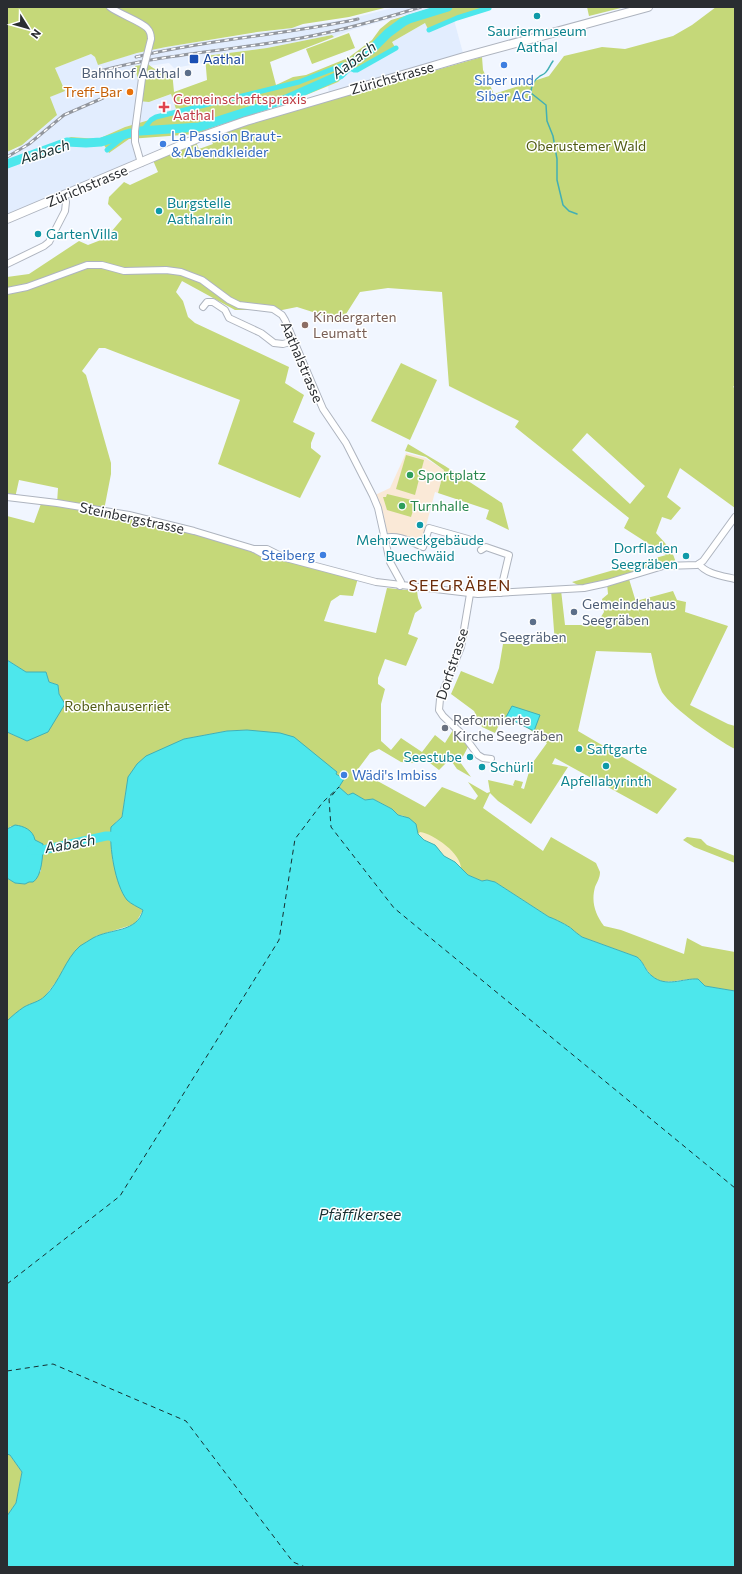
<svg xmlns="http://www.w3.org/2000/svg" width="742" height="1574" font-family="Commissioner,sans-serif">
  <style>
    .built { fill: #e2edfe }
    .education { fill: #fae9d7 }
    .green { fill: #c5d879; fill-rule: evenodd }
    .sand { fill: #f6edc7 }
    .water { fill: #4de7ec; stroke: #42afb4 }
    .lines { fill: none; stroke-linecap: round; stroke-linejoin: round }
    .stream { stroke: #42afb4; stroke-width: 1.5 }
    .canal { stroke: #4de7ec; stroke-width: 5 }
    .river { stroke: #4de7ec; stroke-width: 9 }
    .ferry { stroke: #162f30; stroke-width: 1; stroke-dasharray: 5 4; stroke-linecap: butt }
    .minor-casing { stroke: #aeb4bf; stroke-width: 8 }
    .major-casing { stroke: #aeb4bf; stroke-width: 10 }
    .minor { stroke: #fff; stroke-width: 6 }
    .major { stroke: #fff; stroke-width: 8 }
    .rail-casing { stroke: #92969d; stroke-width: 3 }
    .rail { stroke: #fff; stroke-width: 1.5; stroke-dasharray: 4.5; stroke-linecap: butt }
    .minor-bridge-casing { stroke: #aeb4bf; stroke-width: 8; stroke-linecap: butt }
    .minor-bridge { stroke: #fff; stroke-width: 6 }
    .culture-dot { fill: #0f9aa8; stroke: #fff; stroke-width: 1.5 }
    .transit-dot { fill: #1a4fb4; stroke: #fff; stroke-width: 1.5 }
    .shop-dot { fill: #3f7fe0; stroke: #fff; stroke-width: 1.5 }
    .service-dot { fill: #5c6f8a; stroke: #fff; stroke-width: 1.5 }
    .food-dot { fill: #e8710a; stroke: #fff; stroke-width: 1.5 }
    .health-dot { fill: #e0444e; stroke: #fff; stroke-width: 1.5 }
    .education-dot { fill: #8d6e63; stroke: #fff; stroke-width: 1.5 }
    .leisure-dot { fill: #2e9e5b; stroke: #fff; stroke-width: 1.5 }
    .worship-dot { fill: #6b7280; stroke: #fff; stroke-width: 1.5 }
    .labels { text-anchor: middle; stroke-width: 3; stroke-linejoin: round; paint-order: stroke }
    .culture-label { font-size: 14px; fill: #0d838f; stroke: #fff; text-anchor: start }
    .transit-label { font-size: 14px; fill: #164399; stroke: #fff; text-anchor: start }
    .service-label { font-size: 14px; fill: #4e5e75; stroke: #fff; text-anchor: end }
    .street-label { font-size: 14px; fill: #2a2d31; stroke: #fff }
    .shop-label { font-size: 14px; fill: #366cbe; stroke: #fff; text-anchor: start }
    .food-label { font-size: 14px; fill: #c56008; stroke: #fff; text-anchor: end }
    .health-label { font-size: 14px; fill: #be3a42; stroke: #fff; text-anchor: start }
    .park-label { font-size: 14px; fill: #515c15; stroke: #fff }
    .education-label { font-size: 14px; fill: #785e54; stroke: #fff; text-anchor: start }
    .leisure-label { font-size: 14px; fill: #27864d; stroke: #fff; text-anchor: start }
    .worship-label { font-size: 14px; fill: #5b616d; stroke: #fff; text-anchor: start }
    .water-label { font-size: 15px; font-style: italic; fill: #162f30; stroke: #fff }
    .quarter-label { font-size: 16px; letter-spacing: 1px; fill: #6b2c0a; stroke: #fff }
  </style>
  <rect width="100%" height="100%" fill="#f1f6ff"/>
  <g class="built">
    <path d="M396 7H435L354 29 334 37 332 35 267 48 205 56 203 63 174 68 169 63 149 66H135L140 90 153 101 171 94 177 112 125 127 98 139 71 137 7 161V152L18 148 50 97 64 91 55 68 91 54 95 57 98 64 137 53 166 47 349 19Z"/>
    <path d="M454 20 463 53 401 73 329 94 328 86 338 82 350 70 396 49 392 42 425 23 430 30Z"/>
    <path d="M135 138 141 163 7 219V168L67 145 95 146 104 145 107 150 129 139Z"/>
  </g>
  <path class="education" d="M406 453 425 458 444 470 438 493 435 492 426 526 428 528 426 536 423 535 420 543 397 535 387 533 383 513 375 495 390 488Z"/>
  <g class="green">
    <path d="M7 7H388L349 17 303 24 292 28 257 32 166 47 137 53 98 65 95 57 91 54 55 68 65 91 50 97 57 115 22 145 7 152Z"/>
    <path d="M435 7H486V11L454 20 429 31 425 23 392 42 396 49 358 71H354L350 70 338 82 289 102 216 126 196 134 129 139 109 153 104 145 95 146 67 145 7 168V161L71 137 98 139 125 127 177 112 171 94 149 102 138 101 140 90 135 66 148 64C155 70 162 74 172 71L174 92 207 80 205 56 267 48 332 35 334 37 270 62 276 85 293 77 306 75 348 58 372 40 380 29 391 20Z"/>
    <path d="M587 7H625L589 16Z"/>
    <path d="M716 7H735V385L733 387 735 388V508L680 468 667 497 681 508 671 520 662 517 656 533C664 542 675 552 676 565L629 579 642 622 636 601 673 591 677 600 686 602 685 612 728 626 690 705 728 724 735 726V749C716 739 673 709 662 692 656 680 654 665 651 653L596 651 578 731 677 789 657 814 555 758 552 764 568 767 531 824 498 801 490 793 483 808 543 851 551 837 596 863 600 872C600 878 597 882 595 887 591 902 595 914 604 926L621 930 684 954 687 938 702 946 735 952V991L705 986C693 972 674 986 658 980 647 975 645 963 637 957L582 937C578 935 575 932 572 929 568 925 554 919 549 917L495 882 482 881 468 875 455 862 421 837 404 816 398 815 392 809 373 799 365 800 358 796 346 794 339 787 335 774 337 772 247 730 227 731 184 739 126 790 122 817 116 822 110 836 113 862 122 892 136 906 143 910 135 924 96 936 70 960 59 978 45 996 39 1001 24 1007 7 1021V878L15 883 25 884 41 871 40 864 43 850 11 826 7 829V732L27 741 65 704 59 694 58 685 49 682 46 672H26L7 660V516L34 523 42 501 57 503 58 488 19 480 15 498 7 497V277L29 274 79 241 88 245 106 238 122 219 108 204 109 197 124 182 130 185 158 172 152 158 195 140 199 149 213 144 210 137 275 116 482 57 483 70 494 94 549 76 564 56 602 47 625 49 673 36 692 25ZM182 281 235 310H247L249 307 277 311 297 307 319 314 336 323 346 314 360 292 388 288 442 292 449 386 519 421 515 427 629 518 624 528 666 555 572 582 584 588 607 583 608 594 602 599 604 612 596 625H565L561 590H551L555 644H503L499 668 493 684 461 671 451 694 474 711 482 727 495 733 503 717 520 722 547 743 531 765 524 789 521 788 523 782 515 780 513 785 514 786 488 780 490 792 487 793 468 782 478 796 475 800 442 787 425 807 372 778 375 774 355 773 370 753 379 749 401 762 415 763 421 756 439 770 450 759 457 769 471 777 460 762 470 743 453 730 445 743 435 735 422 752 401 738 391 750 381 741V704L385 689 378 684V678L385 659 406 666 418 638 408 634 415 613 422 608 418 598 417 591 387 588 376 633 324 621 331 601 340 595 353 596 358 578 264 549 104 510 111 474V463L86 375 82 371 99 348H105L240 400 218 464 300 498 321 456 311 448V443L315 433 293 422 304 395 285 383 289 367 195 323 188 317 183 301 176 292ZM587 433 645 486 630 504 572 450Z"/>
    <path d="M349 33 355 48 312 64 306 49Z"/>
    <path d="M401 363 437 380 410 440 371 421Z"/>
    <path d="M408 444 445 466 502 503 509 530 486 519 489 510 438 493 444 470 426 457 405 451Z"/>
    <path d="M406 455 424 460 415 495 396 489Z"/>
    <path d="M387 494 416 501 411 517 387 510 383 497H386Z"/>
    <path d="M687 837 701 839 707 845 735 856V863L694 847 683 840Z"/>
    <path d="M7 1454 10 1455 22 1472 16 1503 7 1516Z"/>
  </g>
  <path class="sand" d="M420 832C434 834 462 854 461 869L444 856 437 847 424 840 418 834Z"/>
  <g class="water">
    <path d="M7 660 26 672H46L49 682 58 685 59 694 65 704 48 732 27 741 7 732Z"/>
    <path d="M512 706 540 715 534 731 506 717Z"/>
    <path d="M247 730 280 733 294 737 337 772 336 774 344 779 339 787 348 795 353 793 365 800 373 799 392 809 398 815 409 818 416 824 418 834 424 840 435 845 444 856 455 862 468 875 482 881 487 880 495 882 549 917C553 918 569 926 572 929 575 932 578 934 582 937L637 957C644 962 645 971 652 976 666 988 683 978 698 979L705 986 735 991V1567H7V1516L16 1503 22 1472 10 1455 7 1454V1021C12 1016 18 1011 24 1007 31 1003 39 1002 45 996 60 982 65 959 80 946 84 943 89 941 93 938 111 928 137 933 143 910 138 907 131 904 127 900 115 885 109 846 111 827L122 817 128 777 137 764 146 756 184 739 227 731Z"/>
    <path d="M15 825C24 826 33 830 35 840L43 844C43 854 42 877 33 882H29L25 884 15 883 7 878V829Z"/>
  </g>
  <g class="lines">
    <path class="stream" d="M553 61C550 65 549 69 546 72 545 74 542 75 540 76 534 80 531 86 531 93L546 105 547 121 553 136 557 159V180L563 205 569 211 577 214"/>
    <g class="canal">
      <path d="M429 30 457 18 489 8"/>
      <path d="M143 130 151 120 156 117 299 82 343 65 354 70H357L396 48"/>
      <path d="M107 150 127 134"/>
    </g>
    <g class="river">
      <path d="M140 131 199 127 286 99 340 75 355 61 372 49 388 33 403 22 409 19 448 7"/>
      <path d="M7 164 67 142 86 143 101 142 130 133"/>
      <path d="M31 850H43L106 836H110L120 841"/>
    </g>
    <g class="ferry">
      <path d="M7 1284 120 1196 279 940 295 839 323 802 339 787 329 799 331 827 394 908 735 1188"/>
      <path d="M7 1371 53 1364 186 1421 293 1562 305 1567"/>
    </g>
    <defs>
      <g id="minor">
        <path d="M110 7C119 14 140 21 147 28 150 31 151 35 151 39"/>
        <path d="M141 163 135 142V131L143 71"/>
        <path d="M7 264 44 246 49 242 65 211 66 202 64 195"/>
        <path d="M7 291 27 287 87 265H102L124 271 166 270 181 272 202 280 229 300 239 305 273 309 282 315 285 320 323 409 346 443 373 496 378 508 390 562 401 582 400 586"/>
        <path d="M203 307 207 302H213L225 310 229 318 261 333 274 343 283 344 294 341"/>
        <path d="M7 497 57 503 129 515 194 531 254 549 265 555 282 557 376 582 478 594 584 588 607 583 663 566 697 565 703 561 735 517"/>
        <path d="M384 538C398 534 411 542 423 547L429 528 468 539"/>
        <path d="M254 549H267L281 556"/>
        <path d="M481 550 486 547 509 555 500 593"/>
        <path d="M699 564C706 574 723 576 735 579"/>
        <path d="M470 594 461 647 440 699 439 710 443 716 464 736 478 755 483 758 491 759"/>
      </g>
      <path id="major" d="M7 219 203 136 246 121 464 57 648 7"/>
    </defs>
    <use href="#minor" class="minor-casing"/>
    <use href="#major" class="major-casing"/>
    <use href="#minor" class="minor"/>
    <use href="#major" class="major"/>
    <defs>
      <g id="rail">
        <path d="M136 57C209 39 285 35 358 19"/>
        <path d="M100 71C160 55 222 51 283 41 330 34 376 21 421 7"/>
        <path d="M7 157 29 144 64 115 103 98"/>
      </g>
    </defs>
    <use href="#rail" class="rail-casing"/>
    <use href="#rail" class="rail"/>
    <defs>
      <path id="minor-bridge" d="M143 71 151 39"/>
    </defs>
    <use href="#minor-bridge" class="minor-bridge-casing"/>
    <use href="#minor-bridge" class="minor-bridge"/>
  </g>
  <g class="culture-dot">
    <circle cx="537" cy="16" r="4"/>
    <circle cx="159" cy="211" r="4"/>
    <circle cx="38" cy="234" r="4"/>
    <circle cx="420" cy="525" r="4"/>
    <circle cx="686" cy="556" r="4"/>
    <circle cx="579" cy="749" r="4"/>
    <circle cx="470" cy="757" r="4"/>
    <circle cx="606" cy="766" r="4"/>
    <circle cx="482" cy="767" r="4"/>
  </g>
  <rect class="transit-dot" x="189" y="54" width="10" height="10" rx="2"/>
  <g class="shop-dot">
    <circle cx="504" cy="65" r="4"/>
    <circle cx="163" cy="144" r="4"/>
    <circle cx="323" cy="555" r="4"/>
    <circle cx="344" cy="775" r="4"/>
  </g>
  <g class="service-dot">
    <circle cx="188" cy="73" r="4"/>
    <circle cx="574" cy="612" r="4"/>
    <circle cx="533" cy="622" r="4"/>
  </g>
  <circle class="food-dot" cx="130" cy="92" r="4"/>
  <path class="health-dot" d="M162 101h4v4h4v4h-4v4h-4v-4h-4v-4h4z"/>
  <circle class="education-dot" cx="305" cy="325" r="4"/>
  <g class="leisure-dot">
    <circle cx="410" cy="475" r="4"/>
    <circle cx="402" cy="506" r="4"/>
  </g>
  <circle class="worship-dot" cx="445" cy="728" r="4"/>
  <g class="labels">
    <g class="culture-label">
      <text x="537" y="36" text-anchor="middle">Sauriermuseum<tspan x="537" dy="16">Aathal</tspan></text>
      <text x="167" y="208">Burgstelle<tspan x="167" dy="16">Aathalrain</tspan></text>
      <text x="46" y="239">GartenVilla</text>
      <text x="420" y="545" text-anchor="middle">Mehrzweckgebäude<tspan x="420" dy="16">Buechwäid</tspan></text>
      <text x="678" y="553" text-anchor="end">Dorfladen<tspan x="678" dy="16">Seegräben</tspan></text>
      <text x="587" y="754">Saftgarte</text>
      <text x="462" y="762" text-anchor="end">Seestube</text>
      <text x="490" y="772">Schürli</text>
      <text x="606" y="786" text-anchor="middle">Apfellabyrinth</text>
    </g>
    <g class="transit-label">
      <text x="203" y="64">Aathal</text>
    </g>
    <g class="service-label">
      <text x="180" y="78">Bahnhof Aathal</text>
      <text x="582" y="609" text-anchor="start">Gemeindehaus<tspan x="582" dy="16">Seegräben</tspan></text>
      <text x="533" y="642" text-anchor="middle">Seegräben</text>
    </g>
    <g class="street-label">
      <text transform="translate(392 78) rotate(-16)" y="5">Zürichstrasse</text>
      <text transform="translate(87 186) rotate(-23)" y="5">Zürichstrasse</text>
      <text transform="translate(302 362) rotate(67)" y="5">Aathalstrasse</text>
      <text transform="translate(132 518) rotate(12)" y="5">Steinbergstrasse</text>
      <text transform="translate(452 664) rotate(-72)" y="5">Dorfstrasse</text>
    </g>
    <g class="shop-label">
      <text x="504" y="85" text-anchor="middle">Siber und<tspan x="504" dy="16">Siber AG</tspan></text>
      <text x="171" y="141">La Passion Braut-<tspan x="171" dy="16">&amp; Abendkleider</tspan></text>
      <text x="315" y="560" text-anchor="end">Steiberg</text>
      <text x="352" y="780">Wädi's Imbiss</text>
    </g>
    <g class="food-label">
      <text x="122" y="97">Treff-Bar</text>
    </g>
    <g class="health-label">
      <text x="173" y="104">Gemeinschaftspraxis<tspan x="173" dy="16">Aathal</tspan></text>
    </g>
    <g class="park-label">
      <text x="586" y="151">Oberustemer Wald</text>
      <text x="117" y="711">Robenhauserriet</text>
    </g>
    <g class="education-label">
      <text x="313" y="322">Kindergarten<tspan x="313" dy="16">Leumatt</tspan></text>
    </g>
    <g class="leisure-label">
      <text x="418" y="480">Sportplatz</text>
      <text x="410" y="511">Turnhalle</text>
    </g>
    <g class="worship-label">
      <text x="453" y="725">Reformierte<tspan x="453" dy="16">Kirche Seegräben</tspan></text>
    </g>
    <g class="water-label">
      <text transform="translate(354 60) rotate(-37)" y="5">Aabach</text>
      <text transform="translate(45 152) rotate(-17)" y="5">Aabach</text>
      <text transform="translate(70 844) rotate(-10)" y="5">Aabach</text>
      <text x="360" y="1220">Pfäffikersee</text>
    </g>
    <g class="quarter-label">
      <text x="460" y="591">SEEGRÄBEN</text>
    </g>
  </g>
  <rect width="742" height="1574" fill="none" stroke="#2a2d31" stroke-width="16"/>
  <g transform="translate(28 28) rotate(127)" stroke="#ffffff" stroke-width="3" paint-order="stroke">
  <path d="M0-3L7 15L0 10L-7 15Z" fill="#2a2d31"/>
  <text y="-6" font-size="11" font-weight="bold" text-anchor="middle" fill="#2a2d31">N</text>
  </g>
</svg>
